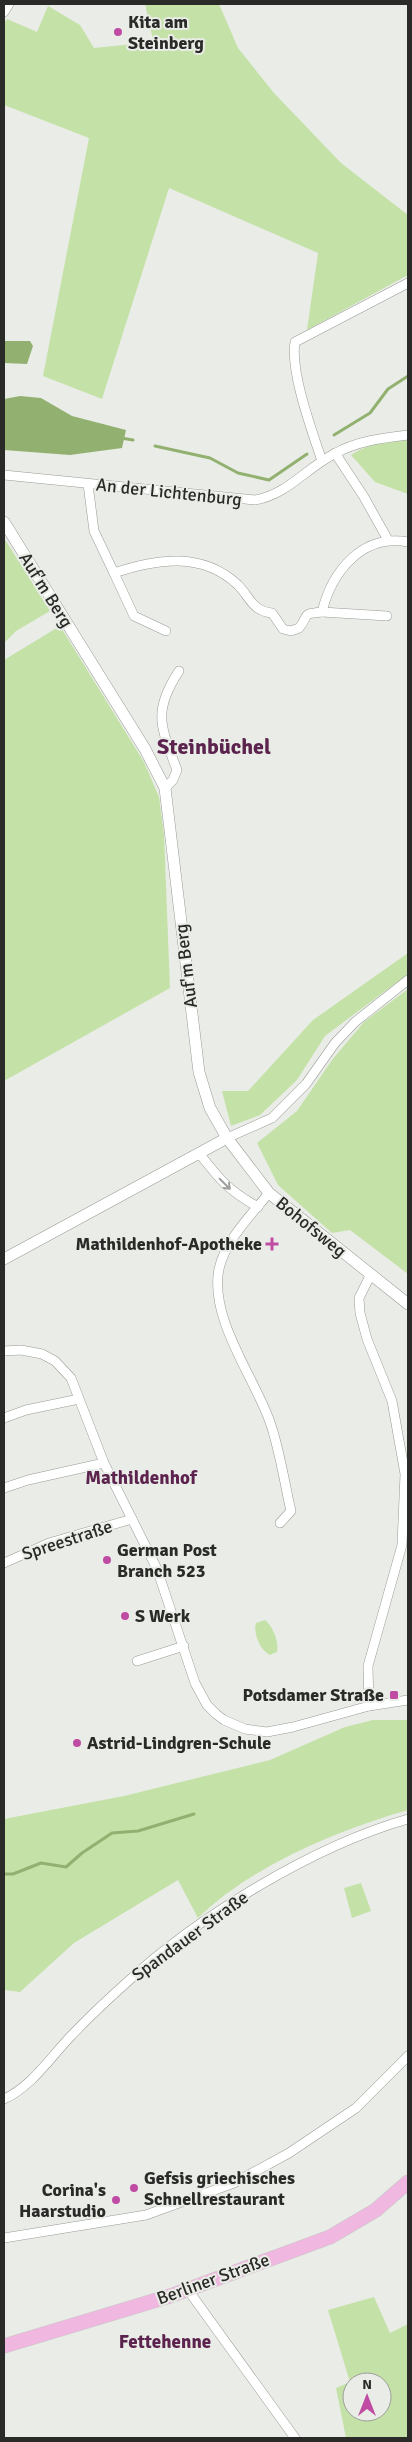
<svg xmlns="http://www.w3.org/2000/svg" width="412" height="2442" font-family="Signika,sans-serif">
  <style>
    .green { fill: #c4e1a7; fill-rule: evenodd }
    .water { fill: #92b170 }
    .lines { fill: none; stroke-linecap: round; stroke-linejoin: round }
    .stream { stroke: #92b170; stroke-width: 3 }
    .minor-casing { stroke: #989b95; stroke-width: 10 }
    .tertiary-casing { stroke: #989b95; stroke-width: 12 }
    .primary-casing { stroke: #c8c8c7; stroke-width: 15 }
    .minor { stroke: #fff; stroke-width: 9 }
    .tertiary { stroke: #fff; stroke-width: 11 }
    .primary { stroke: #f0b8e0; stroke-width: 14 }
    .oneway { stroke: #9fa09e }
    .poi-dot { fill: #bf4ba3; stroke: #eaede7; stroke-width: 2 }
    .labels { text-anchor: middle; stroke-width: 4; stroke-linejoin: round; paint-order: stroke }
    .poi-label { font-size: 18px; font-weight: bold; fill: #2a2b28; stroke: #eaede7; text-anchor: start }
    .street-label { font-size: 18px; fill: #2a2b28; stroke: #eaede7 }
    .neighbourhood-label { font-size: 19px; font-weight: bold; fill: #5c234e; stroke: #eaede7 }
    .district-label { font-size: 22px; font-weight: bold; fill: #5c234e; stroke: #eaede7 }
  </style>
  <rect width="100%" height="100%" fill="#eaede7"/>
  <g class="green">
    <path d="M145 4H219L238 48 274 93 341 163 408 215V275L307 330 318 253 169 188 102 399 43 376 89 138 4 105V23L7 19 37 32 48 6 80 25 94 48 134 44 153 40Z"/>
    <path d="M408 440V494L375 482 351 455C368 443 388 442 408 440Z"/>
    <path d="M4 538 50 611 16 631 4 643Z"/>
    <path d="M60 626 144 762 159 797 164 835 170 988 4 1081V660Z"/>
    <path d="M408 953V974L325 1036 297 1080 260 1115 231 1126 222 1091H248L313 1020Z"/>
    <path d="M408 989V1274L350 1230 332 1233 278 1185 257 1143 297 1111 332 1060 364 1022Z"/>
    <path d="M265 1620C273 1626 279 1642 277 1652L270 1655C260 1650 253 1634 256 1623Z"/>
    <path d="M373 1720H408V1810C338 1830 251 1866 198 1918L178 1880 74 1943 20 1992 4 1990V1819L124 1796 270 1760 345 1727Z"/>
    <path d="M361 1883 371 1911 352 1918 344 1888Z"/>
    <path d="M374 2297 390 2333 408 2324V2438H346L336 2388 350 2382 328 2310ZM352 2382H382V2412H352Z"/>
  </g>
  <g class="water">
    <path d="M4 341H30L33 346 27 364 4 363Z"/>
    <path d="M20 396 41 398 72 416 126 430 122 448 70 455 4 450V399Z"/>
  </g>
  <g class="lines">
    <g class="stream">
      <path d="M334 435 370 413 388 389 408 376"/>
      <path d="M121 438 133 440"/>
      <path d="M155 446 210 458 238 473 269 480 307 454"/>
      <path d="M4 1874H13L41 1863 66 1867 82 1853 112 1833 138 1831 194 1814"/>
    </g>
    <defs>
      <g id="minor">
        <path d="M4 12 9 4"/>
        <path d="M335 453 364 497 388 540"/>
        <path d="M322 461C312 431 290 372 295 342L408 283"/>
        <path d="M4 475 255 500C288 494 305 469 334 454 357 441 382 438 408 435"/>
        <path d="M88 484 94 531 114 573C156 559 202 551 238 585 250 597 252 611 272 613L283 629 291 631 299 628C310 615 300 614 322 612 332 571 362 534 408 542"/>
        <path d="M114 573 134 616 166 631"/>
        <path d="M322 612 387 616"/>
        <path d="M165 788 173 780 177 770C161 727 152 712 179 671"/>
        <path d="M227 1138 272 1118 306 1084 335 1043 355 1022 408 980"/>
        <path d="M199 1153C219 1179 229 1191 258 1207"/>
        <path d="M269 1193C251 1215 225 1241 219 1269 209 1318 254 1377 270 1422 280 1451 284 1481 291 1511L280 1523"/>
        <path d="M4 1351 21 1350 42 1354 55 1361 71 1378 104 1463 157 1569 195 1683 207 1705 216 1714 224 1720 245 1729 267 1732 293 1727 369 1706 408 1700"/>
        <path d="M4 1418 26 1410 79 1399"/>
        <path d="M4 1488 28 1480 104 1463"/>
        <path d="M4 1563 49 1543 132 1519"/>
        <path d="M137 1661 184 1646"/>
        <path d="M369 1706 368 1666 402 1545 405 1474 392 1401 367 1339 360 1313 359 1298 371 1274"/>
        <path d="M4 2099C31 2087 50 2058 70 2037 87 2019 106 2001 125 1984 197 1917 313 1846 408 1819"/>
        <path d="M4 2238 146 2215 234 2183 289 2153 356 2108 408 2056"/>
        <path d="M188 2290 295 2438"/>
      </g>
      <g id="tertiary">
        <path d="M4 522 145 749 165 788 199 1072 210 1108 227 1138 269 1193 408 1304"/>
        <path d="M4 1259 227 1138"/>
      </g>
      <path id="primary" d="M4 2346 170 2296 330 2237 376 2210 408 2182"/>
    </defs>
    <use href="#minor" class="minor-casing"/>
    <use href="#tertiary" class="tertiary-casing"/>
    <use href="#primary" class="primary-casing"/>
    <use href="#minor" class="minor"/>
    <use href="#tertiary" class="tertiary"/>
    <use href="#primary" class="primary"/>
  </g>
  <defs><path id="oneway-shaft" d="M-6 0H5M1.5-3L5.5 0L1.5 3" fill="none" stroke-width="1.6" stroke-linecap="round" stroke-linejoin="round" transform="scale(1.25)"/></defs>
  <use class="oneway" href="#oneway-shaft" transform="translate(225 1184) rotate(45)"/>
  <g class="poi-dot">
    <circle cx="118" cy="32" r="5"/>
    <path d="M269.5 1236.5h5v5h5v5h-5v5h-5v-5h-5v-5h5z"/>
    <circle cx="107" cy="1560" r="5"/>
    <circle cx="125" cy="1616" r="5"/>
    <rect x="389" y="1690" width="10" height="10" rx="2.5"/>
    <circle cx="77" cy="1743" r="5"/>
    <circle cx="134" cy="2188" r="5"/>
    <circle cx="116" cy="2200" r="5"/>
  </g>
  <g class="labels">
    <g class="poi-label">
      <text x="128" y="28">Kita am<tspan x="128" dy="21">Steinberg</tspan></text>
      <text x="262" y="1250" text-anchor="end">Mathildenhof-Apotheke</text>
      <text x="117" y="1556">German Post<tspan x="117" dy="21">Branch 523</tspan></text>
      <text x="135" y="1622">S Werk</text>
      <text x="384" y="1701" text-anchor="end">Potsdamer Straße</text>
      <text x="87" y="1749">Astrid-Lindgren-Schule</text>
      <text x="144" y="2184">Gefsis griechisches<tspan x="144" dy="21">Schnellrestaurant</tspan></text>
      <text x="106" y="2196" text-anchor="end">Corina's<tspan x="106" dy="21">Haarstudio</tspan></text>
    </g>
    <g class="street-label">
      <text transform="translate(169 492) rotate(6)" y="6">An der Lichtenburg</text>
      <text transform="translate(46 590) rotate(58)" y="6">Auf'm Berg</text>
      <text transform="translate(186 966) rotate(-97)" y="6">Auf'm Berg</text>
      <text transform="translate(311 1227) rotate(39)" y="6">Bohofsweg</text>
      <text transform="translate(67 1540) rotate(-18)" y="6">Spreestraße</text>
      <text transform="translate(190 1936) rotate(-36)" y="6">Spandauer Straße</text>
      <text transform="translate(213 2279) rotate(-20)" y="6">Berliner Straße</text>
    </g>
    <g class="neighbourhood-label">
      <text x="141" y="1484">Mathildenhof</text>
      <text x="165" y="2348">Fettehenne</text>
    </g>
    <g class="district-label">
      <text x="214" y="754">Steinbüchel</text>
    </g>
  </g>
  <rect width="412" height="2442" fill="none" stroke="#2a2b28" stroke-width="10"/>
  <g transform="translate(367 2397)"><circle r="24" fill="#eaede7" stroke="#9d9f9b"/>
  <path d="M0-4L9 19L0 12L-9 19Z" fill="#bf4ba3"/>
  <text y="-8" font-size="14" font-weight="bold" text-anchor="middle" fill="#2a2b28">N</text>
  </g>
</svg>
